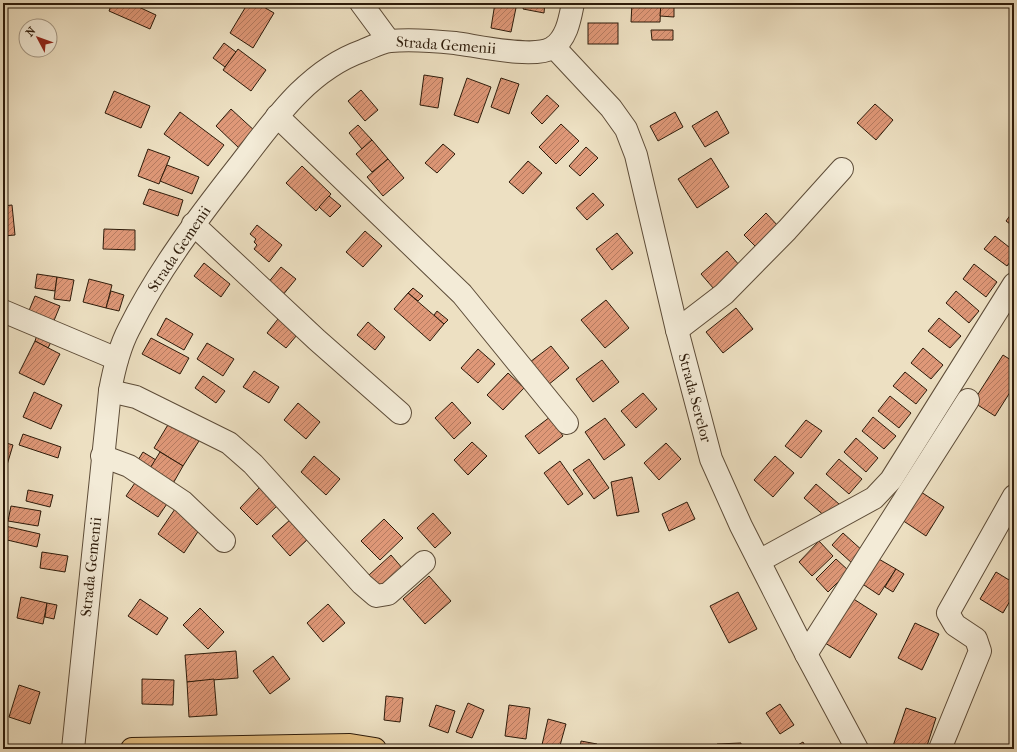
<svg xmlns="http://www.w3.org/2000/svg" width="1017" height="752" font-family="'IM FELL French Canon',serif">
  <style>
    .building { fill: url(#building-hatch); stroke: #2d1b0a }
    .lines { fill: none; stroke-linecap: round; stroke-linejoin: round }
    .minor-casing { stroke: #5d4c38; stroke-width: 24 }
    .major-casing { stroke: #2d1b0a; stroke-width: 24 }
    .minor { stroke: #f3ebd7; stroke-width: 22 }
    .major { stroke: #e6c081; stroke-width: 22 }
    .labels { text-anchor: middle; stroke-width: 4; stroke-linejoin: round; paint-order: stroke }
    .street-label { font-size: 15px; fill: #2d1b0a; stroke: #f3ebd7 }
  </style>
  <defs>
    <pattern id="building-hatch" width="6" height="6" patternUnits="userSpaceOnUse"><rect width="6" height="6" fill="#df9878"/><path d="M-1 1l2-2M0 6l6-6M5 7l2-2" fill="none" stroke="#b57b61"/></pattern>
  </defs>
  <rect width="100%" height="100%" fill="#ede0c2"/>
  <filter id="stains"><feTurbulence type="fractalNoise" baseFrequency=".005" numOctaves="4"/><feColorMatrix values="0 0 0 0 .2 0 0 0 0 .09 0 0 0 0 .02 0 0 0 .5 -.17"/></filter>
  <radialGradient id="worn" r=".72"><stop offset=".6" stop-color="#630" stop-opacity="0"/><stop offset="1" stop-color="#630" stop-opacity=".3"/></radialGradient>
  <g class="building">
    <path d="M112 3H130L156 15 150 29 109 11Z"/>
    <path d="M248 3H257L274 13 253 48 230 33Z"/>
    <path d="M495 3H517L511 32 491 28Z"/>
    <path d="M525 3H545L544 13 523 9Z"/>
    <path d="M632 3H661L660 22H631Z"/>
    <path d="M661 3H674V17L660 16Z"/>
    <rect x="588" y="23" width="30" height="21"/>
    <path d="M651 30H673V40H652Z"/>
    <path d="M224 43 236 52 225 67 213 58Z"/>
    <path d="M238 49 266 70 251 91 223 70Z"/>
    <path d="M424 75 443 78 438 108 420 105Z"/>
    <path d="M467 78 491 87 478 123 454 115Z"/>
    <path d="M501 78 519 84 509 114 491 107Z"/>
    <path d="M361 90 378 110 365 121 348 101Z"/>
    <path d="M114 91 150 106 141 128 105 113Z"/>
    <path d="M547 95 559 106 542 124 531 113Z"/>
    <path d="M875 104 893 120 876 140 857 123Z"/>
    <path d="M231 109 256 132 240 149 216 126Z"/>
    <path d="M717 111 729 133 705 147 692 126Z"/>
    <path d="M180 112 224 145 208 166 164 134Z"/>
    <path d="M675 112 683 127 658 141 650 126Z"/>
    <path d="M561 124 579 141 556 164 539 147Z"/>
    <path d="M358 125 372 140 362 149 349 133Z"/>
    <path d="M372 140 388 159 372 172 356 154Z"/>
    <path d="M443 144 455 154 437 173 425 163Z"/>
    <path d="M586 147 598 158 580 176 569 166Z"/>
    <path d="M148 149 170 157 159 184 138 176Z"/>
    <path d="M711 158 729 187 697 208 678 179Z"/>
    <path d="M388 159 404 178 383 196 367 177Z"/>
    <path d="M528 161 542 173 523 194 509 182Z"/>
    <path d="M167 165 199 177 192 194 160 181Z"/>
    <path d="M302 166 331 194 316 211 286 183Z"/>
    <path d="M149 189 183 200 178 216 143 204Z"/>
    <path d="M593 193 604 205 587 220 576 208Z"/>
    <path d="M329 196 341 206 330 217 319 207Z"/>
    <path d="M12 205 15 235 3 236V206Z"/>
    <path d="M1014 210V227L1006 221Z"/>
    <path d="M766 213 779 227 758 249 744 235Z"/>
    <path d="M257 225 282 245 269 262 254 249 257 245 254 242 256 239 250 234Z"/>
    <path d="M104 229 135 230V250L103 249Z"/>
    <path d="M365 231 382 246 363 267 346 252Z"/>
    <path d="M617 233 633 253 612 270 596 249Z"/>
    <path d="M995 236 1014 251V257L1007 266 984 249Z"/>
    <path d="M727 251 740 266 714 289 701 274Z"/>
    <path d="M204 263 230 284 221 297 194 276Z"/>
    <path d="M974 264 997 282 986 297 963 279Z"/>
    <path d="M281 267 296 279 282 296 267 284Z"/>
    <path d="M37 274 57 277 55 291 35 288Z"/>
    <path d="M57 277 74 280 70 301 54 299Z"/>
    <path d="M89 279 112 285 106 308 83 302Z"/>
    <path d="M413 288 423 296 418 301 408 293Z"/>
    <path d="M111 291 124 295 119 311 106 308Z"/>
    <path d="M956 291 979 311 969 323 946 303Z"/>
    <path d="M408 293 444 324 430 341 394 309Z"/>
    <path d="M35 296 60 306 53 323 28 313Z"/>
    <path d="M606 300 629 328 605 348 581 320Z"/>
    <path d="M736 308 753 329 723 353 706 332Z"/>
    <path d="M437 311 448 320 444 324 434 315Z"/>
    <path d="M166 318 193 334 184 350 157 335Z"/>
    <path d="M939 318 961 336 950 348 928 331Z"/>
    <path d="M278 319 297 335 286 348 267 333Z"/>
    <path d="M368 322 385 337 375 350 357 335Z"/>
    <path d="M37 335 51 342 48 348 35 341Z"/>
    <path d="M151 338 189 358 180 374 142 354Z"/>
    <path d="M35 341 60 354 44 385 19 373Z"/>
    <path d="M207 343 234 359 223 376 197 359Z"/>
    <path d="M551 346 569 368 548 385 530 362Z"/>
    <path d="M923 348 943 365 931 379 911 363Z"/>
    <path d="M478 349 495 364 478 383 461 368Z"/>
    <path d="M1003 355 1014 362V386L995 416 973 402Z"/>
    <path d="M602 360 619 382 593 402 576 379Z"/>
    <path d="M254 371 279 387 269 403 243 387Z"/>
    <path d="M905 372 927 390 916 404 893 386Z"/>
    <path d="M508 373 524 388 503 410 487 395Z"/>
    <path d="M203 376 225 391 216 403 195 388Z"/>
    <path d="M34 392 62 405 51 429 23 417Z"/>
    <path d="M643 393 657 409 636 428 621 411Z"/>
    <path d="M890 396 911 413 899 428 878 411Z"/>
    <path d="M452 402 471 423 454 439 435 418Z"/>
    <path d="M298 403 320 422 306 439 284 420Z"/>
    <path d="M550 417 563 436 539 454 525 436Z"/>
    <path d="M873 417 896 436 884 449 862 431Z"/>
    <path d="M605 418 625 445 604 460 585 432Z"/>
    <path d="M806 420 822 431 801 458 785 446Z"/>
    <path d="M169 423 199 441 183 466 154 448Z"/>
    <path d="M23 434 61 447 58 458 19 445Z"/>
    <path d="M856 438 878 458 866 472 844 452Z"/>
    <path d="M3 442 13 445 4 475H3Z"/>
    <path d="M472 442 487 456 468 475 454 460Z"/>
    <path d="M666 443 681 459 659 480 644 463Z"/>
    <path d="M143 452 156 460 147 473 135 465Z"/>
    <path d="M160 452 183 466 171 487 147 473Z"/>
    <path d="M314 456 340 479 326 495 301 472Z"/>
    <path d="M775 456 794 473 773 497 754 480Z"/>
    <path d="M589 459 609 488 594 499 573 470Z"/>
    <path d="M839 459 862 479 849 494 826 474Z"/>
    <path d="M560 461 583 494 568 505 544 473Z"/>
    <path d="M139 477 171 498 158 517 126 496Z"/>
    <path d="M632 477 639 512 617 516 611 482Z"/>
    <path d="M816 484 839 504 827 518 804 498Z"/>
    <path d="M260 487 278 505 257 525 240 508Z"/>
    <path d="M28 490 53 495 50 507 26 501Z"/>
    <path d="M921 492 944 507 926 536 902 520Z"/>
    <path d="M687 502 695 519 669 531 662 514Z"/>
    <path d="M11 506 41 511 38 526 8 521Z"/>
    <path d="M175 509 201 527 184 553 158 534Z"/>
    <path d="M433 513 451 533 435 548 417 528Z"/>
    <path d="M291 519 309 538 290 556 272 536Z"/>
    <path d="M384 519 403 538 380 560 361 541Z"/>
    <path d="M5 526 40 534 37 547 3 539Z"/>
    <path d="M843 533 864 552 853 564 832 545Z"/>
    <path d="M819 541 833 556 812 576 799 562Z"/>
    <path d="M42 552 68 556 65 572 40 568Z"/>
    <path d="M391 555 403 569 381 589 369 575Z"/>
    <path d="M877 558 896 569 879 595 861 583Z"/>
    <path d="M836 559 849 571 828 592 816 579Z"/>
    <path d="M896 569 904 574 893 592 885 587Z"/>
    <path d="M996 572 1014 583V594L1003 613 980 599Z"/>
    <path d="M429 576 451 601 425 624 403 599Z"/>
    <path d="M738 592 757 629 729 643 710 606Z"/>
    <path d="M21 597 47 603 43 624 17 618Z"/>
    <path d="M852 598 877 614 850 658 825 643Z"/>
    <path d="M140 599 168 618 157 635 128 616Z"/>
    <path d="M47 603 57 605 54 619 45 617Z"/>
    <path d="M328 604 345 623 323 642 307 623Z"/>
    <path d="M200 608 224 632 208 649 183 625Z"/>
    <path d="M915 623 939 634 922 670 898 658Z"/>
    <path d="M236 651 238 678 187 682 185 655Z"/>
    <path d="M273 656 290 679 270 694 253 671Z"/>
    <path d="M142 679 174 680 173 705 142 704Z"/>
    <path d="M214 679 217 715 189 717 187 682Z"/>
    <path d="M19 685 40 692 30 724 9 717Z"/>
    <path d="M386 696 403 698 400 722 384 720Z"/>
    <path d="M468 703 484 710 472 738 456 732Z"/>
    <path d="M780 704 794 725 780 734 766 713Z"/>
    <path d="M436 705 455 711 448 733 429 726Z"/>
    <path d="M509 705 530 708 526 739 505 736Z"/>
    <path d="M906 708 936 718 926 749H892Z"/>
    <path d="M548 719 566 724 559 749H541Z"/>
    <path d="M581 741 597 744 596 749H580Z"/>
    <path d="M803 742 807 749H791Z"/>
    <path d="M741 743V749H717V744Z"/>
  </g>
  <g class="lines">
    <defs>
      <g id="minor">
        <path d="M361 3 389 41"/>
        <path d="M554 47 611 108 626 129 636 155 677 330 711 459 741 526 806 654 857 749"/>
        <path d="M277 116 462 294 567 423"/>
        <path d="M193 224 317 340 400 413"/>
        <path d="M3 311 117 359"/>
        <path d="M677 330 724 294 787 230 842 169"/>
        <path d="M110 391 136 397 229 443 253 464 362 584 376 596 388 594 424 562"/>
        <path d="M102 456 129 466 183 502 224 541"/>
        <path d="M759 561 874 498 891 480 1014 284"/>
        <path d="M806 654 968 400"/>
        <path d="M73 749 110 391C114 369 119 348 129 329 158 271 197 219 237 168 272 123 306 71 362 51 370 48 381 42 390 41 409 39 436 41 455 43 478 46 534 59 552 48 567 39 570 18 573 3"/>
        <path d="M940 749 980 651 976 639 955 625 948 613 1014 496"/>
      </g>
      <path id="major" d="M132 749 350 745 375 749"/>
    </defs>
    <use href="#minor" class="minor-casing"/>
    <use href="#major" class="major-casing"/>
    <use href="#minor" class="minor"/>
    <use href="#major" class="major"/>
  </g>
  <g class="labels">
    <g class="street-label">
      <text transform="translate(446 45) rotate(4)" y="5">Strada Gemenii</text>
      <text transform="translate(179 249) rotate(-56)" y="5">Strada Gemenii</text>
      <text transform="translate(695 398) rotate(75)" y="5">Strada Serelor</text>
      <text transform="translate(91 567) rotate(-84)" y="5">Strada Gemenii</text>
    </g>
  </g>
  <rect width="1017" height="752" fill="none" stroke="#ede0c2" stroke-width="16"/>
  <rect x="4" y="4" width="1009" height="744" fill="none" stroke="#2d1b0a" stroke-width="2"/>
  <rect x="8" y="8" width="1001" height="736" fill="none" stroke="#2d1b0a"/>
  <g transform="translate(38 38) rotate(311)"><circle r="19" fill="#f3ebd7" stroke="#a49885"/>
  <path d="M0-3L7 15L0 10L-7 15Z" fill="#8f2418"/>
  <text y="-6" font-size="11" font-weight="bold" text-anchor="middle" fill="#2d1b0a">N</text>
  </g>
  <rect width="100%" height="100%" filter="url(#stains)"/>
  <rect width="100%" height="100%" fill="url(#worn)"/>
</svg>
